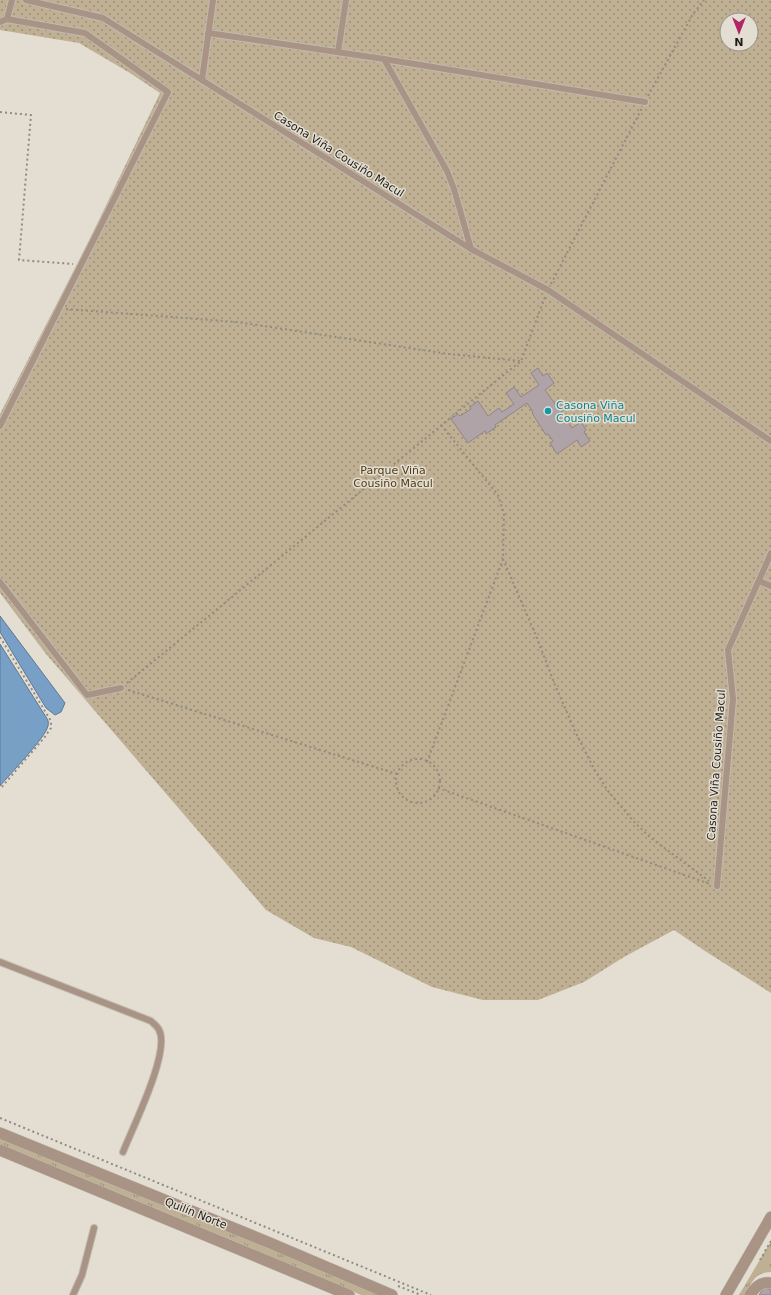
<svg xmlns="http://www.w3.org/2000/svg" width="771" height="1295" font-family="'DejaVu Sans',sans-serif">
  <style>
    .grass { fill: url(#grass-tufts) }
    .park { fill: url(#park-dots); fill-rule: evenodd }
    .water { fill: #78a0c6; stroke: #5d7892 }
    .building { fill: #b0a3a8; stroke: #918489 }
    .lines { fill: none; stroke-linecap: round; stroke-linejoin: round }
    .service-casing { stroke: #c0bbb1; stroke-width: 8 }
    .minor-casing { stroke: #c0bbb1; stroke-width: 12 }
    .tertiary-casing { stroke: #c0bbb1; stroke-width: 12 }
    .path { stroke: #8f8b82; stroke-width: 2; stroke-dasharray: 2 3; stroke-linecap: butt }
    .service { stroke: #a89385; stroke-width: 6 }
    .minor { stroke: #a89385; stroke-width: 11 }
    .tertiary { stroke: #a89385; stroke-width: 11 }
    .culture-dot { fill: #0f9aa8; stroke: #e4ded2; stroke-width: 1.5 }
    .labels { text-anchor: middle; stroke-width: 3; stroke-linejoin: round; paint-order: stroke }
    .street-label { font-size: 11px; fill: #1e1c18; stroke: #e4ded2 }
    .culture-label { font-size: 11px; fill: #0d838f; stroke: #e4ded2; text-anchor: start }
    .park-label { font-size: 11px; fill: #4f3d15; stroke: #e4ded2 }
  </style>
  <defs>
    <pattern id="grass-tufts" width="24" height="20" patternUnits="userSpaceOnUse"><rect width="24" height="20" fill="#bfb093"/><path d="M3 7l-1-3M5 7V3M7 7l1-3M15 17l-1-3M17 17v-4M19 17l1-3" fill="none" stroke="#9b8e77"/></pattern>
    <pattern id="park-dots" width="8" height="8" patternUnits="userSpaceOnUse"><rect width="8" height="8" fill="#bfb093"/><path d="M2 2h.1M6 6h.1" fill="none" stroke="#9b8e77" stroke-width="1.8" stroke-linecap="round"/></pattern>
  </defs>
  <rect width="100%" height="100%" fill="#e4ded2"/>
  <g class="grass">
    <path d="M0 1137 383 1295H361L0 1146Z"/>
    <path d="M771 1241V1272C754 1273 753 1282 744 1295H739Z"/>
  </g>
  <path class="park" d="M0 0H771V993L705 951 674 930 624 957 584 982 538 1000H483L432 987 351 947 314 938 266 910 46 654 0 593V414L86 247 160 93 130 73 79 43 0 30ZM727 20H751V44H727Z"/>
  <g class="water">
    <path d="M0 616 65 703 61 712 55 715 46 708 0 632Z"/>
    <path d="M0 644 46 717C48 720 49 722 48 726 46 737 9 775 0 786Z"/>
  </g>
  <g class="building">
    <path d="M538 368 543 376 547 373 554 383 545 390 556 405 560 402 565 409 561 412 572 428 581 422 586 430 584 432 590 441 581 447 577 440 557 454 550 443 553 441 548 434 546 435 532 413 533 412 527 403 495 425 496 427 486 434 485 431 468 443 451 419 458 414 460 416 471 409 470 407 478 401 488 416 499 408 502 412 514 404 506 393 514 387 521 397 539 385 531 373Z"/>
    <path d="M764 1287 771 1290V1295H759Z"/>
  </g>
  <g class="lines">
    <defs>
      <g id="service">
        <path d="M26 0 103 18 471 249 548 290 771 441"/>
        <path d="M0 22 7 19 12 0"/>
        <path d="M208 33 384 59 447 171 454 189 471 249"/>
        <path d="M338 52 346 0"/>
        <path d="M384 59 645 102"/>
        <path d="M202 80 213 0"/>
        <path d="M0 426 168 92 85 33 7 19"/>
        <path d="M759 581 771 586"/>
        <path d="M0 582 87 695 121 688"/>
        <path d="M717 886 733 699 728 650 771 553"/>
        <path d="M0 962 151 1021C154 1024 158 1027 159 1030 171 1051 132 1129 123 1152"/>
        <path d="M73 1295 82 1275 94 1228"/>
      </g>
      <path id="minor" d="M750 1295C755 1287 761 1281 771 1283"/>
      <g id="tertiary">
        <path d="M0 1133 270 1243 392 1295"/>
        <path d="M0 1150 349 1295"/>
        <path d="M726 1295 771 1217"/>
      </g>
    </defs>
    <use href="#service" class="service-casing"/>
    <use href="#minor" class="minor-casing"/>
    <use href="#tertiary" class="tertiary-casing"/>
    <g class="path">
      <path d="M648 96 693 14 704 0"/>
      <path d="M0 112 31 115 19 260 73 264"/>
      <path d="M551 284 642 108"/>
      <path d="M66 309 237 322 449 354 521 361"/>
      <path d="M441 425 498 495 504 514 503 559 537 638 555 685 575 731 594 769 608 791 635 823 651 838 709 881"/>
      <path d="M0 637 51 721V728L44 738 0 789"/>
      <path d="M127 683 454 415 521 361 545 297"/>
      <path d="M128 690 397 774"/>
      <circle cx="418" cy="781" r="22"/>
      <path d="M427 762 503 559"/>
      <path d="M438 788 710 884"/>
      <path d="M0 1118 431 1295"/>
      <path d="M760 1260 771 1241"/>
      <path d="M398 1286 421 1295"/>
    </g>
    <use href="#service" class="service"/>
    <use href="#minor" class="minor"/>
    <use href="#tertiary" class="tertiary"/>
  </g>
  <circle class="culture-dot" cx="548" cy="411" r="4"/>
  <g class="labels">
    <g class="street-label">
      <text transform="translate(339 154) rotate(32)" y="4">Casona Viña Cousiño Macul</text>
      <text transform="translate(716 765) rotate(-86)" y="4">Casona Viña Cousiño Macul</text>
      <text transform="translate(196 1213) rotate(22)" y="4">Quilín Norte</text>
    </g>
    <g class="culture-label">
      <text x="556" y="409">Casona Viña<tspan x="556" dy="13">Cousiño Macul</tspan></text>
    </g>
    <g class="park-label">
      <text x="393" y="474">Parque Viña<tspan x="393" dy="13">Cousiño Macul</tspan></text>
    </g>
  </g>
  <g transform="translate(739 32) rotate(180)"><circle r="19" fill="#e4ded2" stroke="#959088"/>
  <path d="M0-3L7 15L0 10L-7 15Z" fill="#b02666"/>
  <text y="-6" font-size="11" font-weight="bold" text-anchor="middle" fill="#1e1c18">N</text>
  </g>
</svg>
